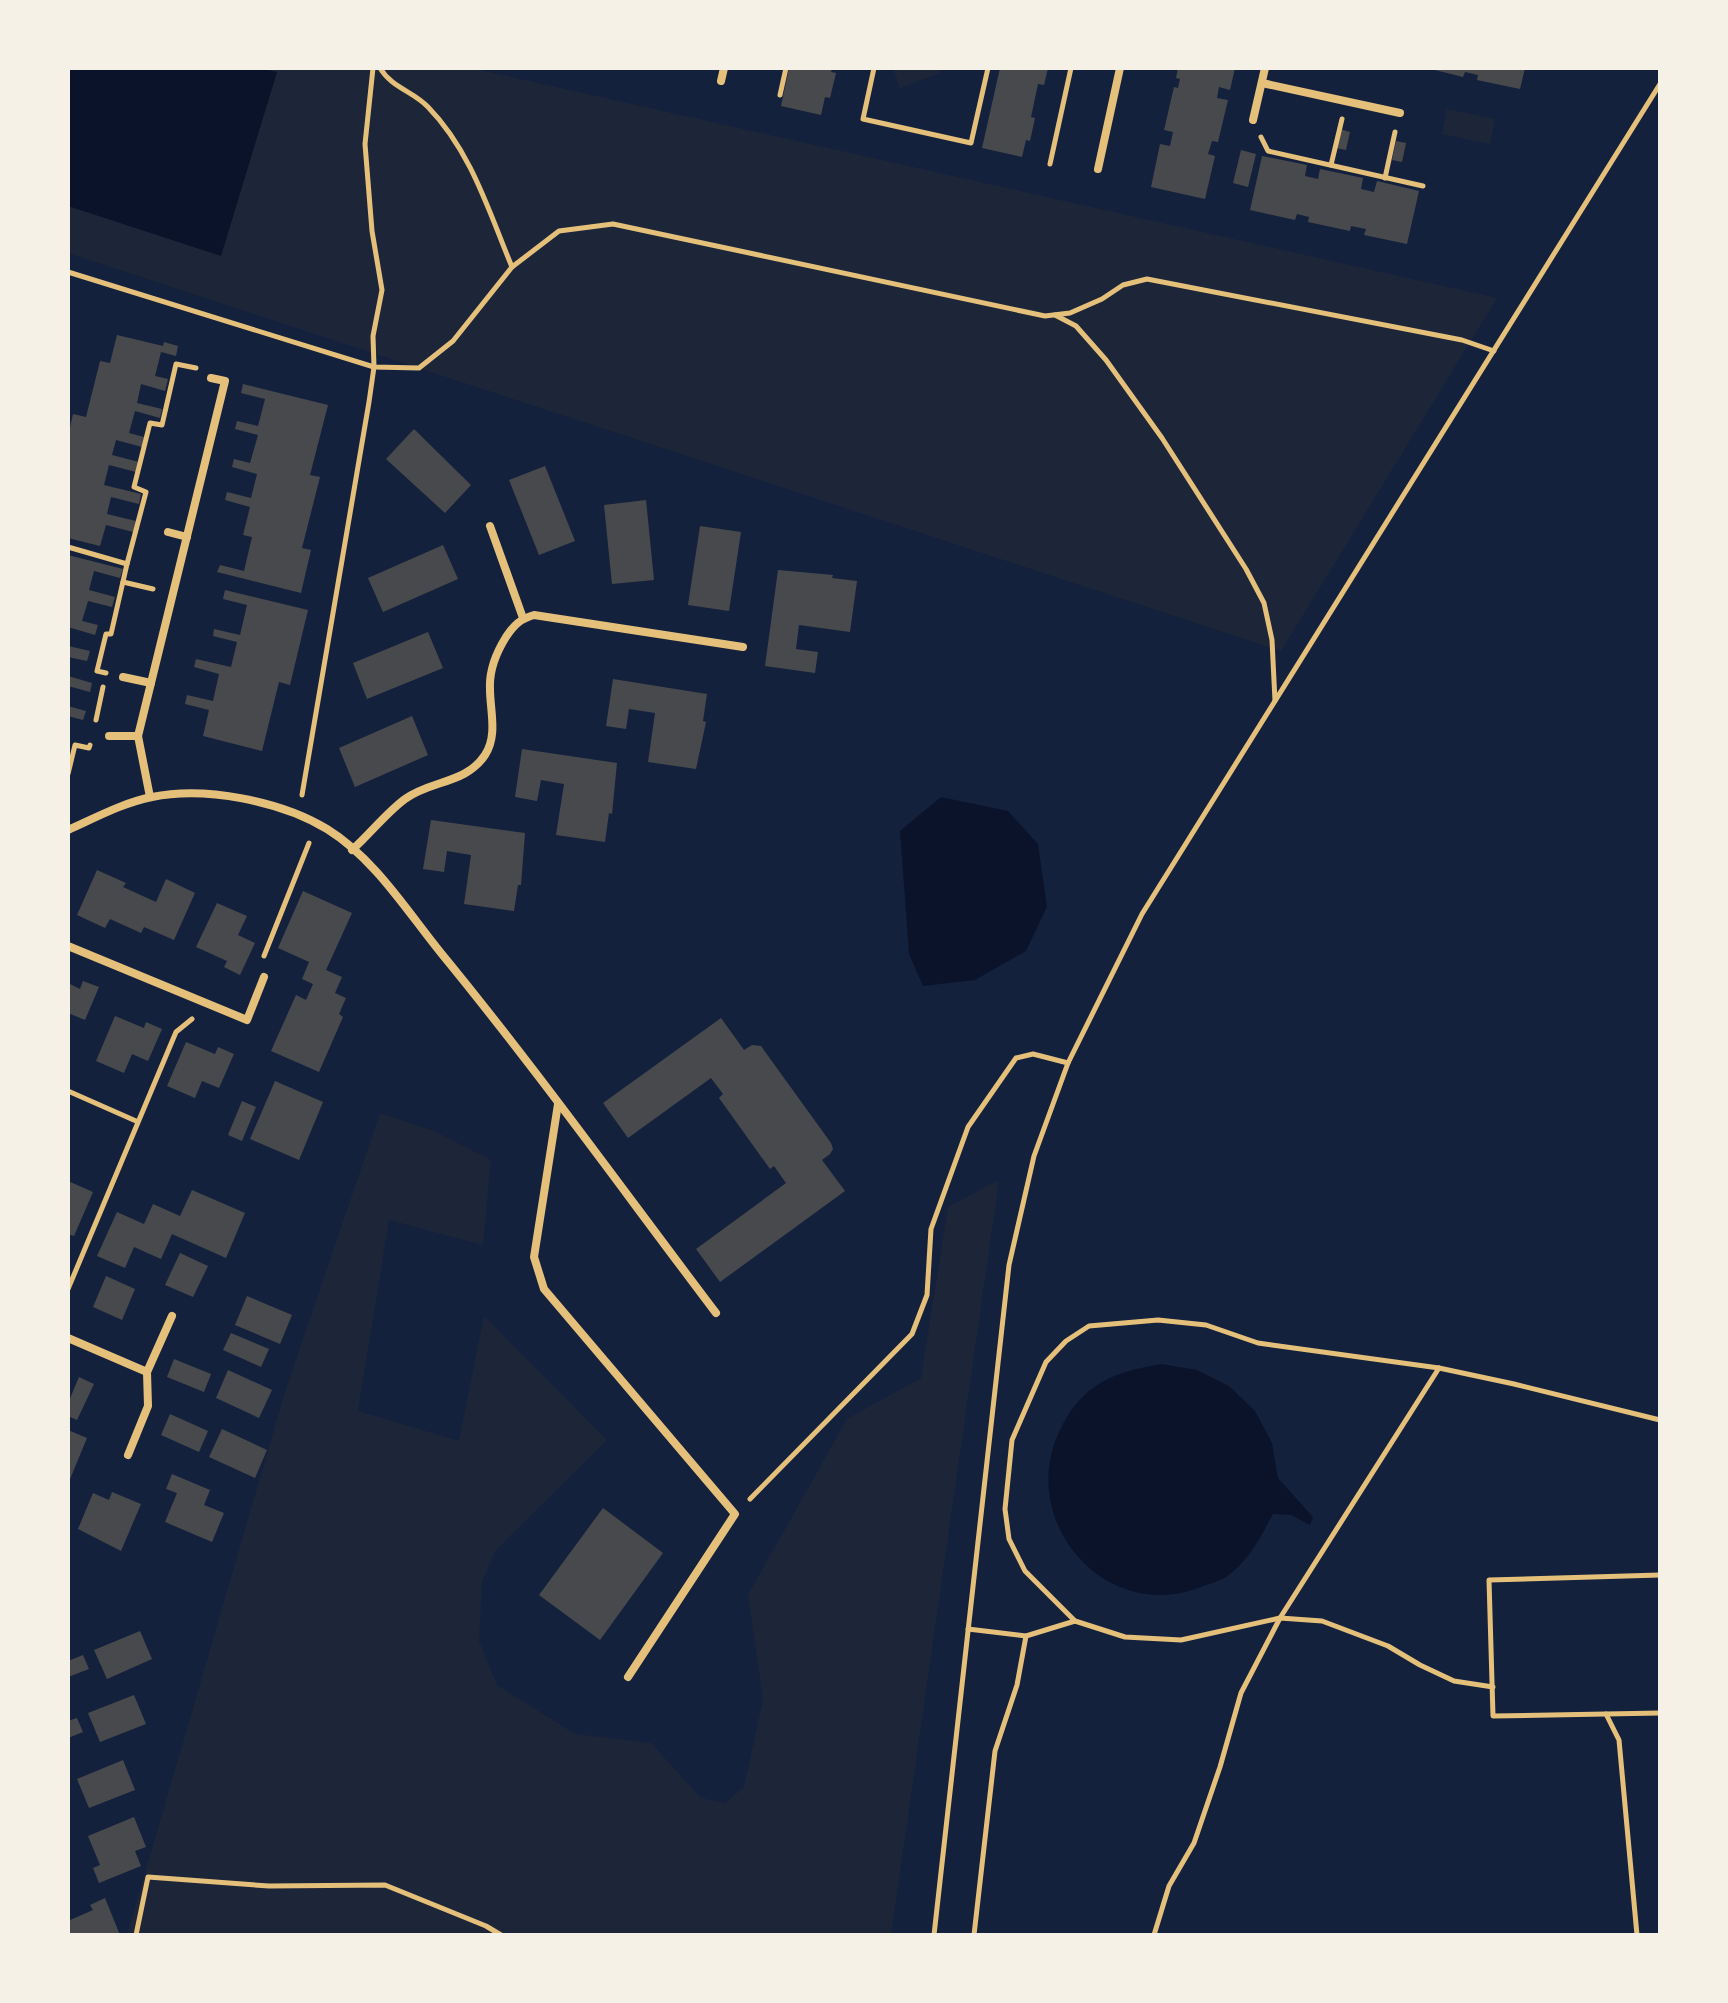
<svg xmlns="http://www.w3.org/2000/svg" width="1728" height="2003" font-family="'Alegreya Sans',sans-serif">
  <style>
    .green { fill: #1d2539 }
    .water { fill: #0b132b }
    .building { fill: #48494c }
    .lines { fill: none; stroke-linecap: round; stroke-linejoin: round }
    .path { stroke: #e5c07b; stroke-width: 5 }
    .minor { stroke: #e5c07b; stroke-width: 8 }
  </style>
  <rect width="100%" height="100%" fill="#14213d"/>
  <g class="green">
    <path d="M68 68H471L1497 298 1281 651 68 253Z"/>
    <path d="M893 68H938L940 73 900 88Z"/>
    <path d="M1447 109 1495 119 1490 144 1442 134Z"/>
    <path d="M380 1113 434 1131 491 1160 483 1245 389 1220 358 1411 459 1441 484 1316 607 1440 495 1551 482 1582 479 1641 497 1685 575 1734 651 1743 701 1798 725 1803 744 1787 763 1700 748 1595 847 1419 921 1378 948 1207 999 1180 891 1935H127L285 1392Z"/>
  </g>
  <g class="water">
    <path d="M68 68H257L277 72 221 256 68 206Z"/>
    <path d="M941 797 1008 811 1038 844 1047 907 1026 951 975 980 923 986 909 954 900 831Z"/>
    <path d="M1162 1364 1197 1370 1229 1386 1255 1411 1272 1443 1278 1478 1313 1517 1310 1525 1291 1515 1273 1514C1260 1538 1249 1561 1226 1577 1220 1581 1211 1583 1203 1586 1108 1627 1015 1522 1060 1430 1082 1384 1113 1372 1162 1364Z"/>
  </g>
  <g class="building">
    <path d="M789 68H832L831 72 836 73 830 98 825 97 821 115 781 106Z"/>
    <path d="M1000 68H1048L1044 85 1038 84 1031 117 1035 118 1030 141 1026 140 1022 157 982 148Z"/>
    <path d="M1178 68H1235L1230 90 1219 87 1217 98 1228 100 1218 142 1212 141 1208 154 1215 156 1205 199 1151 187 1160 144 1170 146 1173 132 1164 130 1174 87 1178 88 1180 79 1176 78Z"/>
    <path d="M1427 68H1525L1520 89 1477 80 1478 75 1465 72 1463 77Z"/>
    <path d="M1340 129 1350 132 1346 150 1336 148Z"/>
    <path d="M1396 141 1406 143 1402 162 1392 160Z"/>
    <path d="M1241 150 1256 154 1248 187 1233 183Z"/>
    <path d="M1262 156 1307 165 1305 176 1318 179 1320 169 1363 178 1361 189 1374 192 1377 181 1419 191 1407 244 1364 235 1366 229 1351 226 1350 231 1308 222 1309 217 1297 214 1295 220 1250 210Z"/>
    <path d="M117 335 163 346 164 342 178 346 176 356 161 352 155 376 168 379 165 391 141 384 137 403 162 409 160 418 135 411 129 433 144 437 142 447 116 440 112 455 139 462 136 472 109 465 104 485 141 494 139 504 111 497 107 514 136 521 133 532 106 525 100 546 68 538V436L73 414 86 417 100 361 110 363Z"/>
    <path d="M243 384 328 405 310 475 320 477 302 548 311 550 301 593 217 572 220 565 244 571 252 537 243 535 250 507 225 500 227 492 251 498 257 474 232 467 234 459 250 463 258 435 235 429 237 421 258 426 265 399 241 393Z"/>
    <path d="M414 429 471 485 445 513 386 459Z"/>
    <path d="M545 466 575 541 539 555 509 480Z"/>
    <path d="M646 500 654 580 612 584 604 505Z"/>
    <path d="M700 526 741 532 729 611 688 605Z"/>
    <path d="M443 545 458 579 383 612 368 578Z"/>
    <path d="M68 555 123 569 120 578 94 571 89 590 115 597 112 607 88 601 82 621 98 625 95 635 68 627Z"/>
    <path d="M778 570 833 575 832 578 857 581 850 632 799 625 796 649 818 652 815 673 765 666Z"/>
    <path d="M225 590 308 610 290 685 279 682 262 751 203 736 209 710 185 704 187 695 213 701 219 674 194 667 196 659 231 667 237 642 213 636 214 629 240 635 247 605 223 599Z"/>
    <path d="M428 632 443 668 367 699 353 663Z"/>
    <path d="M68 646 90 651 87 661 68 657Z"/>
    <path d="M68 676 92 683 90 692 68 686Z"/>
    <path d="M613 679 707 694 703 721 706 722 696 769 648 762 655 713 629 709 626 729 606 726Z"/>
    <path d="M68 706 86 711 83 720 68 716Z"/>
    <path d="M412 716 428 755 355 787 339 748Z"/>
    <path d="M522 749 617 763 612 814 609 813 605 842 556 835 564 784 541 780 537 801 515 797Z"/>
    <path d="M431 820 525 833 521 885H518L514 911 464 904 471 855 447 851 444 872 423 869Z"/>
    <path d="M97 870 126 883 123 887 156 902 166 879 195 893 174 940 144 927 141 933 110 919 105 928 77 915Z"/>
    <path d="M303 891 352 913 326 970 342 977 335 993 346 998 339 1014 343 1017 319 1072 271 1051 296 995 306 1000 313 984 302 979 309 962 278 948Z"/>
    <path d="M217 903 247 916 238 935 255 943 240 975 224 967 227 961 196 947Z"/>
    <path d="M83 981 99 987 85 1020 68 1013V983L80 989Z"/>
    <path d="M115 1016 144 1028 146 1022 162 1029 148 1061 132 1054 124 1073 96 1061Z"/>
    <path d="M721 1018 744 1050 752 1045 761 1046 831 1143 833 1149 830 1154 822 1160 845 1191 720 1282 696 1249 786 1183 774 1166 770 1169 719 1098 723 1094 711 1078 628 1138 603 1103Z"/>
    <path d="M186 1042 215 1054 218 1047 234 1054 219 1088 202 1081 195 1098 167 1086Z"/>
    <path d="M275 1081 323 1102 299 1160 250 1139Z"/>
    <path d="M242 1101 256 1107 242 1141 228 1135Z"/>
    <path d="M68 1181 93 1192 74 1236 68 1234Z"/>
    <path d="M192 1190 245 1213 226 1258 172 1234 161 1259 134 1247 125 1268 97 1256 117 1212 144 1224 153 1204 180 1216Z"/>
    <path d="M180 1253 208 1266 193 1297 165 1285Z"/>
    <path d="M106 1276 135 1289 122 1320 93 1307Z"/>
    <path d="M247 1296 292 1315 280 1344 235 1325Z"/>
    <path d="M231 1333 269 1349 261 1367 223 1350Z"/>
    <path d="M174 1359 211 1374 204 1392 167 1377Z"/>
    <path d="M228 1370 272 1390 259 1418 216 1398Z"/>
    <path d="M79 1377 94 1384 77 1420 68 1416V1403Z"/>
    <path d="M170 1414 208 1431 199 1452 161 1435Z"/>
    <path d="M222 1429 267 1450 255 1478 209 1457Z"/>
    <path d="M68 1430 87 1438 68 1484Z"/>
    <path d="M172 1474 210 1490 204 1505 224 1513 212 1542 165 1522 177 1493 166 1489Z"/>
    <path d="M112 1492 141 1504 121 1551 78 1529 93 1493 109 1500Z"/>
    <path d="M603 1508 663 1553 600 1640 539 1595Z"/>
    <path d="M140 1631 152 1659 107 1679 94 1650Z"/>
    <path d="M83 1655 89 1669 68 1677V1661Z"/>
    <path d="M134 1695 146 1724 100 1742 88 1713Z"/>
    <path d="M77 1718 83 1732 68 1738V1721Z"/>
    <path d="M123 1760 135 1790 89 1808 77 1779Z"/>
    <path d="M134 1817 146 1847 135 1851 141 1866 99 1883 93 1868 100 1865 88 1836Z"/>
    <path d="M105 1898 120 1935H69L68 1921 93 1910 90 1905Z"/>
  </g>
  <g class="lines">
    <g class="path">
      <path d="M380 68C392 88 413 91 428 107 471 151 489 212 512 267"/>
      <path d="M874 68 863 119 971 143 988 68"/>
      <path d="M780 95 786 68"/>
      <path d="M1261 137 1268 151 1423 186"/>
      <path d="M1050 164 1071 68"/>
      <path d="M1331 165 1342 119"/>
      <path d="M1385 178 1395 132"/>
      <path d="M68 272 374 367 419 368 453 341 512 267 559 231 613 224 1045 316 1070 313 1102 299 1123 285 1147 279 1462 340 1494 351"/>
      <path d="M1055 315 1076 326 1106 360 1162 438 1246 569 1264 603 1272 640 1275 701"/>
      <path d="M68 547 127 564 146 492 134 487 150 423 162 425 176 364 196 368"/>
      <path d="M123 582 153 589"/>
      <path d="M106 673 97 671 106 634H111L127 564"/>
      <path d="M96 720 103 687"/>
      <path d="M68 774 75 745 89 748 90 745"/>
      <path d="M302 795 369 402 374 367 373 336 382 290 372 231 365 144 373 68"/>
      <path d="M264 956 309 843"/>
      <path d="M68 1091 136 1121"/>
      <path d="M68 1289 176 1032 192 1019"/>
      <path d="M750 1499 912 1334 927 1295 931 1229 968 1127 1016 1058 1033 1054 1068 1063"/>
      <path d="M1660 1575 1489 1580 1493 1716 1660 1713"/>
      <path d="M968 1629 1026 1636 1075 1621"/>
      <path d="M1493 1687 1454 1681 1420 1665 1388 1646 1322 1621 1280 1618 1181 1640 1125 1637 1075 1621 1025 1571 1009 1539 1005 1509 1012 1440 1046 1362 1066 1341 1089 1326 1158 1320 1206 1325 1258 1343 1439 1368 1514 1384 1660 1420"/>
      <path d="M1606 1714 1619 1740 1637 1935"/>
      <path d="M136 1935 148 1877 269 1886 385 1885 486 1926 501 1935"/>
      <path d="M934 1935 1009 1265 1034 1156 1068 1063 1142 914 1660 84"/>
      <path d="M974 1935 995 1751 1017 1685 1026 1636"/>
      <path d="M1154 1935 1169 1886 1194 1843 1220 1767 1241 1693 1280 1618 1439 1368"/>
    </g>
    <g class="minor">
      <path d="M721 81 724 68"/>
      <path d="M1262 83 1400 113"/>
      <path d="M1253 120 1265 68"/>
      <path d="M1098 169 1120 68"/>
      <path d="M490 526 523 618"/>
      <path d="M168 532 187 537"/>
      <path d="M123 677 151 683"/>
      <path d="M109 736H138"/>
      <path d="M150 797 138 736 225 381 211 378"/>
      <path d="M68 830C95 818 122 803 152 797 205 786 281 801 327 829 374 858 407 911 441 953 537 1070 625 1193 716 1313"/>
      <path d="M352 850C370 834 386 813 405 799 431 780 466 784 485 755 498 735 490 711 490 689 489 670 496 653 506 637 514 625 520 619 534 615L743 647"/>
      <path d="M68 946 247 1020 264 977"/>
      <path d="M558 1104 534 1257 544 1289 735 1514 628 1677"/>
      <path d="M68 1338 147 1372"/>
      <path d="M128 1455 148 1406 147 1372 172 1316"/>
    </g>
  </g>
  <rect width="1728" height="2003" fill="none" stroke="#f6f1e7" stroke-width="140"/>
</svg>
